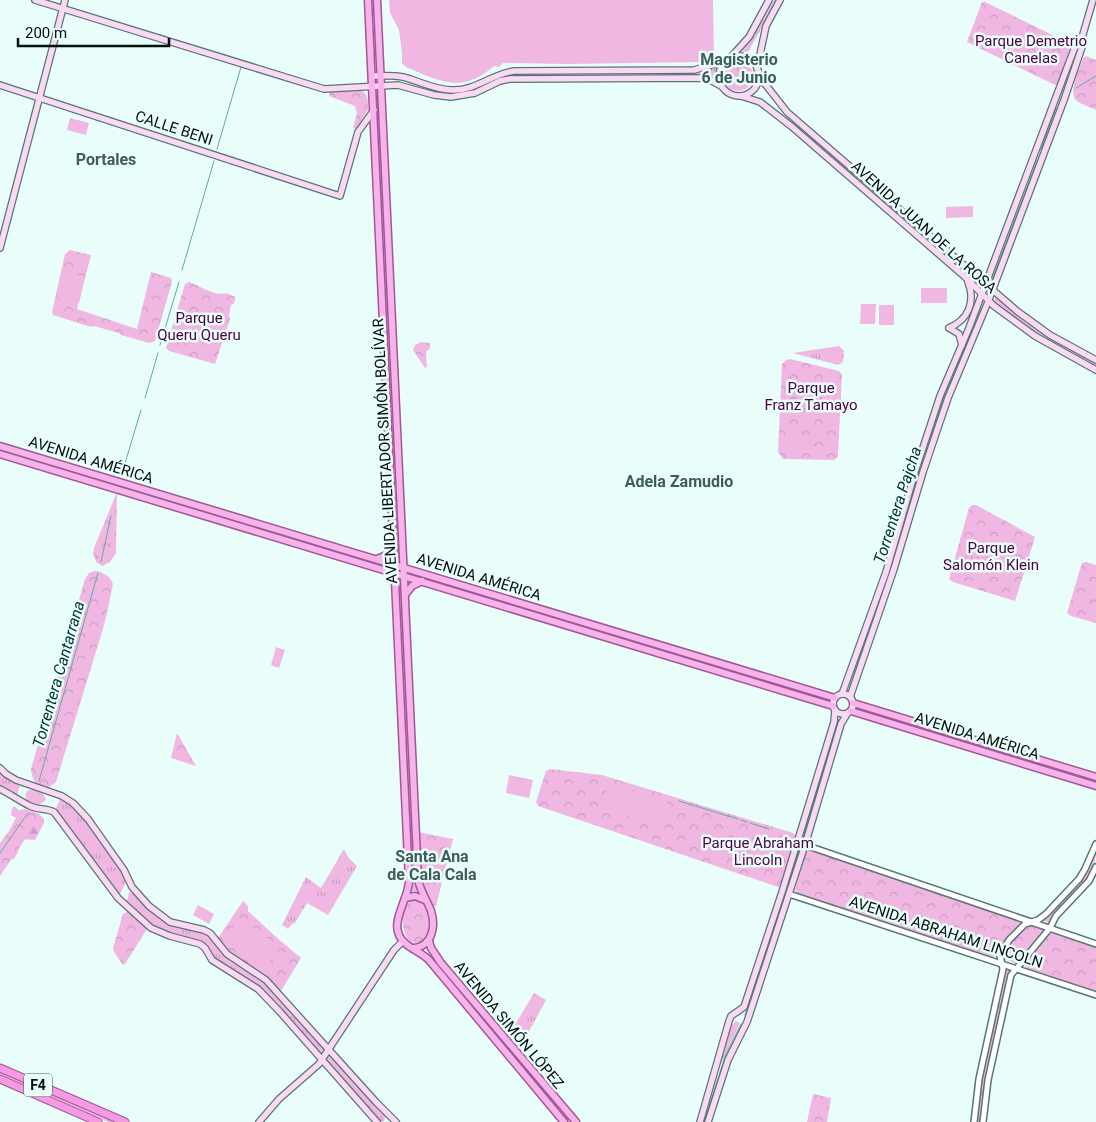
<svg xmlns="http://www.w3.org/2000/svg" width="1096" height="1122" font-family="Roboto,sans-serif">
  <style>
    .grass { fill: url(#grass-tufts) }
    .forest { fill: url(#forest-firs) }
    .park { fill: url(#park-crowns) }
    .garden { fill: url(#garden-dots) }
    .pitch { fill: #f0b7e3 }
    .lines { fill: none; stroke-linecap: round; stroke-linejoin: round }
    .stream { stroke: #61aca3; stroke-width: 1 }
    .tertiary-casing { stroke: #577672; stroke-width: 8 }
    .secondary-casing { stroke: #577672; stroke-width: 8 }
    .primary-casing { stroke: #9f5895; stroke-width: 9 }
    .trunk-casing { stroke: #9f5895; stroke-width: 9 }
    .tertiary { stroke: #fff; stroke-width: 5 }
    .secondary { stroke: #fbd9f5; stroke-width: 5.5 }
    .primary { stroke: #f8b3eb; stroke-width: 6 }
    .trunk { stroke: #f69ae4; stroke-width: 7 }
    .labels { text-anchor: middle; stroke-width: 5; stroke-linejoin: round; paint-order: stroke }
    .shield { fill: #e9fefb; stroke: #495755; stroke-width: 1 }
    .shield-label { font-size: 14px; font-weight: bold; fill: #040f0e }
    .park-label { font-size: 15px; fill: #4e0144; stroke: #e9fefb }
    .street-label { font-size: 15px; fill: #040f0e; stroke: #e9fefb }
    .neighbourhood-label { font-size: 16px; font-weight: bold; fill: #3e5c58; stroke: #e9fefb }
    .water-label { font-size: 16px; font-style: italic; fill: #003430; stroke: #e9fefb }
  </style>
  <defs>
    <pattern id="grass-tufts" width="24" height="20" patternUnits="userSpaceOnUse" patternTransform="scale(1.25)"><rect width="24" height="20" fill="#f0b7e3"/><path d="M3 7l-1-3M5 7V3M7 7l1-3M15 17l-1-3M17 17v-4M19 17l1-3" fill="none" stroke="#cc9cc2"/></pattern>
    <pattern id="forest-firs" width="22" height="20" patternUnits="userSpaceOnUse" patternTransform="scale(1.25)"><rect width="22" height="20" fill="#f0b7e3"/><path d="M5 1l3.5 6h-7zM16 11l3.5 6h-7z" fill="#cc9cc2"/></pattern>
    <pattern id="park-crowns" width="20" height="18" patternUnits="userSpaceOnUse" patternTransform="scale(1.25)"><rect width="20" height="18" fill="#f0b7e3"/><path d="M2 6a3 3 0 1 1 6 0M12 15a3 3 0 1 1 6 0" fill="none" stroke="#cc9cc2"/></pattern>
    <pattern id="garden-dots" width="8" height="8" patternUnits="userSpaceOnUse" patternTransform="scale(1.25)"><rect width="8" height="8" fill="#f0b7e3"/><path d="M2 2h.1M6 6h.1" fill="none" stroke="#cc9cc2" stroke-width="1.8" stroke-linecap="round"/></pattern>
  </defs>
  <rect width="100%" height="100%" fill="#e9fefb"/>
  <g class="grass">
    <path d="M774 0H777L747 54 742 52 753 37Z"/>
    <circle cx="738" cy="76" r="15"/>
    <path d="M716 68 714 77 698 75 655 76V73H694Z"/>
    <path d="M378 90 400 563 398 562 376 91Z"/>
    <path d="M796 124 881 197 880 199 794 125Z"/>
    <path d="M890 204 980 282 978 287 966 274 888 205Z"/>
    <path d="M996 297 1035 329 1096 364V366L1035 332 994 302Z"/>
    <path d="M839 346 844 351 843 362 838 365 793 353Z"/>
    <path d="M399 578H400L415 882 417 891H411L413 882Z"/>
    <path d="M491 597 648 645V647L491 599Z"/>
    <path d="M658 647 780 685V686L658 649Z"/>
    <path d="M0 771 6 777 20 785 17 795 0 786Z"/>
    <path d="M30 790C37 790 45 793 46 800 40 806 33 805 27 801L25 795 27 791Z"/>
    <path d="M60 799C69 801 74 807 80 813L123 874 126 882 120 894 117 893 56 808Z"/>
    <path d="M344 849 348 857 357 866 328 915 307 903 295 923 291 925 288 929 282 925 306 877 321 888Z"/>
    <path d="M1096 851C1096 879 1069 899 1051 918L1049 923 1043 920 1084 877Z"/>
    <path d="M129 892 132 893 156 914 209 936 224 954 263 979 325 1048 321 1054 265 992 256 984 214 958 202 942C194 938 184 938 175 936 155 929 142 916 127 901Z"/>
    <path d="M1006 969 1011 971 1008 977 985 1080 981 1122H977L981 1080Z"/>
    <path d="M534 993 546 1000 521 1046 510 1033Z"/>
    <path d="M736 1021 740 1023 719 1068C722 1056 726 1027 736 1021Z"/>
    <path d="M499 1037 571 1122H568L497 1038Z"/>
    <path d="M331 1054 385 1116 384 1121 381 1122 326 1061Z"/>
    <path d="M0 1071 116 1122H108L0 1075Z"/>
  </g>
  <path class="forest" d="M14 806 21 812 38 813 44 819V823L35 840 21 839 18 852 14 859H8L18 819 11 815 12 808Z"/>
  <g class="park">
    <path d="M982 2H985L1071 44 1058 84 1055 85 967 42Z"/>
    <path d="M1086 56 1096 60V110C1090 107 1083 105 1077 101 1067 93 1080 68 1083 58Z"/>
    <path d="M360 90C369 93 368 102 368 110L356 129 353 128 357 113 355 106 329 96 330 92Z"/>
    <path d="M70 250 91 255 77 309 137 329 151 272 171 278 172 282 155 341 149 343 121 335 119 333 94 326 91 327 53 315 52 312 65 254Z"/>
    <path d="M189 282C201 286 214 297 227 293L235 297 234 304 231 305 229 315 230 319 215 364 169 351 166 348 185 284Z"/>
    <path d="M421 342 430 343V348L426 352 427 367 425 368 413 350 415 345Z"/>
    <path d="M790 359 839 371 842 375 838 453V457L834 460 783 459 778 452 782 364 786 360Z"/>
    <path d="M117 492 116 553 110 562 102 566 96 562 93 553 94 548Z"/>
    <path d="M972 505H976L1035 537 1015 601 953 582 949 579 969 508Z"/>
    <path d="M1086 562 1096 565V623L1071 616 1067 613 1081 566 1082 563Z"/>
    <path d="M95 571C103 572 111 577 113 584L105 622 56 782C43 795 32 784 31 769L85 579 89 573Z"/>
    <path d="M177 733 196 766 171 758Z"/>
    <path d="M550 769 602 775 793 833 796 837 782 886 778 887 538 806 536 802 546 771Z"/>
    <path d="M25 809 35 812 37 818 28 835 0 876V843L9 831 20 810Z"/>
    <path d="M418 832 453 839 436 906H434L422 882Z"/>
    <path d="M810 849 1021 921V924L1010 935 996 956 991 957 800 895 795 890 805 853Z"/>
    <path d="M414 899 421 901C430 913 433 936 418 944L409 941C401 929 398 905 414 899Z"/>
    <path d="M243 901 248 906V911L276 937 301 958 281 991 263 974 232 955 218 938Z"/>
    <path d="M128 911 131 912 147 929 125 964 123 965 114 952 113 948 123 914Z"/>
    <path d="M1030 925 1043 929V931L1019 962 1015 963 1004 959 1003 955C1010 944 1019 930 1030 925Z"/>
    <path d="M1051 933 1096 947V992L1026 968 1025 965 1030 956Z"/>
    <path d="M813 1094 831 1098 827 1122H807Z"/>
  </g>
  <circle class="garden" cx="986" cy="560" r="12"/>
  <g class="pitch">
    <path d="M389 0H713L714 56 705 62 566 64 503 63 499 67 494 66C462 94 441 82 406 67L402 63V52L399 30 390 13Z"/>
    <path d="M70 118 89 123 86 135 67 130Z"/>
    <path d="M973 206V217L946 218V207Z"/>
    <path d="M63 272 85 277 79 303 57 298Z"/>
    <rect x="921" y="288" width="26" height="15"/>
    <path d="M861 304H876L875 324H860Z"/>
    <rect x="879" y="305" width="15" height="20"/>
    <path d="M787 429 798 430 797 451H786Z"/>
    <path d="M1005 559 1017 563 1011 584 999 580Z"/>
    <path d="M276 647 285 650 279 668 271 665Z"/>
    <path d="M509 775 533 780 529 798 506 793Z"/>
    <path d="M609 783 653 798 645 821 602 806Z"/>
    <path d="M657 796 668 800 661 820 650 816Z"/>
    <path d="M198 905 214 914 209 924 193 915Z"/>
    <path d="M240 918 280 947 264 969 224 941Z"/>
  </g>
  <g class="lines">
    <g class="stream">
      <path d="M1076 88 1096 76"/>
      <path d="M217 149 241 67"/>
      <path d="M1041 150 1056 108"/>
      <path d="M182 270 214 161"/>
      <path d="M992 280 1037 161"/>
      <path d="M987 294 989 290"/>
      <path d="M977 320 983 305"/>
      <path d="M160 345 179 282"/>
      <path d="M145 398 158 353"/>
      <path d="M123 470 141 410"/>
      <path d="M101 562 111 516"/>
      <path d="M849 689 890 570 919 470 945 394 973 329"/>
      <path d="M39 781 98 573"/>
      <path d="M679 801 738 819"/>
      <path d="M741 820 747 822"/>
      <path d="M750 823 769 829"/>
      <path d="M0 853 28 813"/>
      <path d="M745 1015 781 910 839 719"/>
      <path d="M704 1122 726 1054 741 1024"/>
    </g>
    <defs>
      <g id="tertiary">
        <path d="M805 845 1096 944"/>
        <path d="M789 894 1096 995"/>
        <path d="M974 1122 979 1079 1003 969 1000 956 1009 940 1025 924 1038 920 1046 914 1079 879 1085 869 1096 844"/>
        <path d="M983 1122 988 1080 1011 975 1050 928 1056 916 1089 881 1096 867"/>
      </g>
      <g id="secondary">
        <path d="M35 0 324 89 398 85 434 95 451 97 475 93 500 81 510 79 702 78 712 81 721 86"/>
        <circle cx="739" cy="76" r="20"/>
        <path d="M730 58 749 37 769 0"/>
        <path d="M757 69 766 26 780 0"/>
        <path d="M758 75 787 112 1017 311 1050 335 1096 360"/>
        <path d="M372 76C382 76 393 75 403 77 419 81 435 90 452 90 475 91 492 74 514 71L694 70 715 64 722 65"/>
        <path d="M0 85 340 196 358 132 374 110"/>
        <path d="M741 96 760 102 791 126 964 276 994 306 1035 336 1096 370"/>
        <path d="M0 248 65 0"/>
        <path d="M949 328C968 320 976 302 968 282"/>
        <path d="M949 328 959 334 962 345"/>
        <circle cx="843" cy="704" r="10"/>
        <path d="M842 694 886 572 915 472 940 396 969 328 1076 44 1081 41"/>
        <path d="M850 697 894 569 923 472 948 398 988 302 1064 100 1082 47 1081 41 1093 0"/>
        <path d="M0 768 6 774 16 780 62 796 73 803 88 819 124 870 132 887 149 906 170 922 204 930 210 933 227 954 266 980 376 1102 396 1122"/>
        <path d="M0 789C10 794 20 801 30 806 38 810 46 808 54 812L118 898 151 928 170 936 200 944 205 948 212 960 258 989 280 1012 377 1122"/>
        <path d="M259 1122 279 1099 319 1064 394 950 403 941"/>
        <path d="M700 1122 729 1021 731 1016 744 1007 782 892 834 722 835 710"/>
        <path d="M708 1122 728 1060 747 1022 805 845 841 724 847 714"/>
      </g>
      <g id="primary">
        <path d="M368 0 409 882C408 902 385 927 406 944 413 950 422 953 429 960L564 1122"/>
        <path d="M377 0 418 879C420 891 427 900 431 911 436 927 432 946 414 948"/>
        <path d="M0 446 835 698"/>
        <path d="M0 454 833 706"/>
        <path d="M377 559 387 555 393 546"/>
        <path d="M405 595 412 586 422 581"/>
        <path d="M853 703 1096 777"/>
        <path d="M851 711 1096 786"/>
        <path d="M405 898 415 896 425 900"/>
        <path d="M429 941 431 948 441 963 576 1122"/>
      </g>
      <g id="trunk">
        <path d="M0 1068 125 1122"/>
        <path d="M0 1079 98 1122"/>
      </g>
    </defs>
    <use href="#tertiary" class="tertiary-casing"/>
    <use href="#secondary" class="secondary-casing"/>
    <use href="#primary" class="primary-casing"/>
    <use href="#trunk" class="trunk-casing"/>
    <use href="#tertiary" class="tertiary"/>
    <use href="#secondary" class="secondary"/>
    <use href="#primary" class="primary"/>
    <use href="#trunk" class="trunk"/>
  </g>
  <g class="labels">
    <rect class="shield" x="24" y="1073.5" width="28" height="23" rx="4"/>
    <g class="shield-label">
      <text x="38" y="1090">F4</text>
    </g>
    <g class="park-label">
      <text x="1031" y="46">Parque Demetrio<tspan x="1031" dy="17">Canelas</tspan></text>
      <text x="199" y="323">Parque<tspan x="199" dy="17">Queru Queru</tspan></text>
      <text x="811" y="393">Parque<tspan x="811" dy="17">Franz Tamayo</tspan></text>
      <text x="991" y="553">Parque<tspan x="991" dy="17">Salomón Klein</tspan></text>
      <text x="758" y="848">Parque Abraham<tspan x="758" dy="17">Lincoln</tspan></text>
    </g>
    <g class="street-label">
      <text transform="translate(174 128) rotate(18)" y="5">CALLE BENI</text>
      <text transform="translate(924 227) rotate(42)" y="5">AVENIDA JUAN DE LA ROSA</text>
      <text transform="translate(385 451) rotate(-93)" y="5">AVENIDA LIBERTADOR SIMÓN BOLÍVAR</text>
      <text transform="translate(91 460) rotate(17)" y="5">AVENIDA AMÉRICA</text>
      <text transform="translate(479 577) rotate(17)" y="5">AVENIDA AMÉRICA</text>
      <text transform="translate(977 736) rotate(17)" y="5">AVENIDA AMÉRICA</text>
      <text transform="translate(946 932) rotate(18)" y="5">AVENIDA ABRAHAM LINCOLN</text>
      <text transform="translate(509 1025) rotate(50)" y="5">AVENIDA SIMÓN LÓPEZ</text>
    </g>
    <g class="neighbourhood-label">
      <text x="739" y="65">Magisterio<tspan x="739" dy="18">6 de Junio</tspan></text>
      <text x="106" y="165">Portales</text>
      <text x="679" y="487">Adela Zamudio</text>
      <text x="432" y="862">Santa Ana<tspan x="432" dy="18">de Cala Cala</tspan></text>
    </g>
    <g class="water-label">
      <text transform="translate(897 505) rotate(-72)" y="6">Torrentera Pajcha</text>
      <text transform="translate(58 674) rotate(-74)" y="6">Torrentera Cantarrana</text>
    </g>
  </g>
  <path d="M18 38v8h151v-8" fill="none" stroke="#040f0e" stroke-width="2.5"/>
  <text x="25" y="38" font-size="15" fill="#040f0e" stroke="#e9fefb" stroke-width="4" paint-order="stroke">200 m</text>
</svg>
